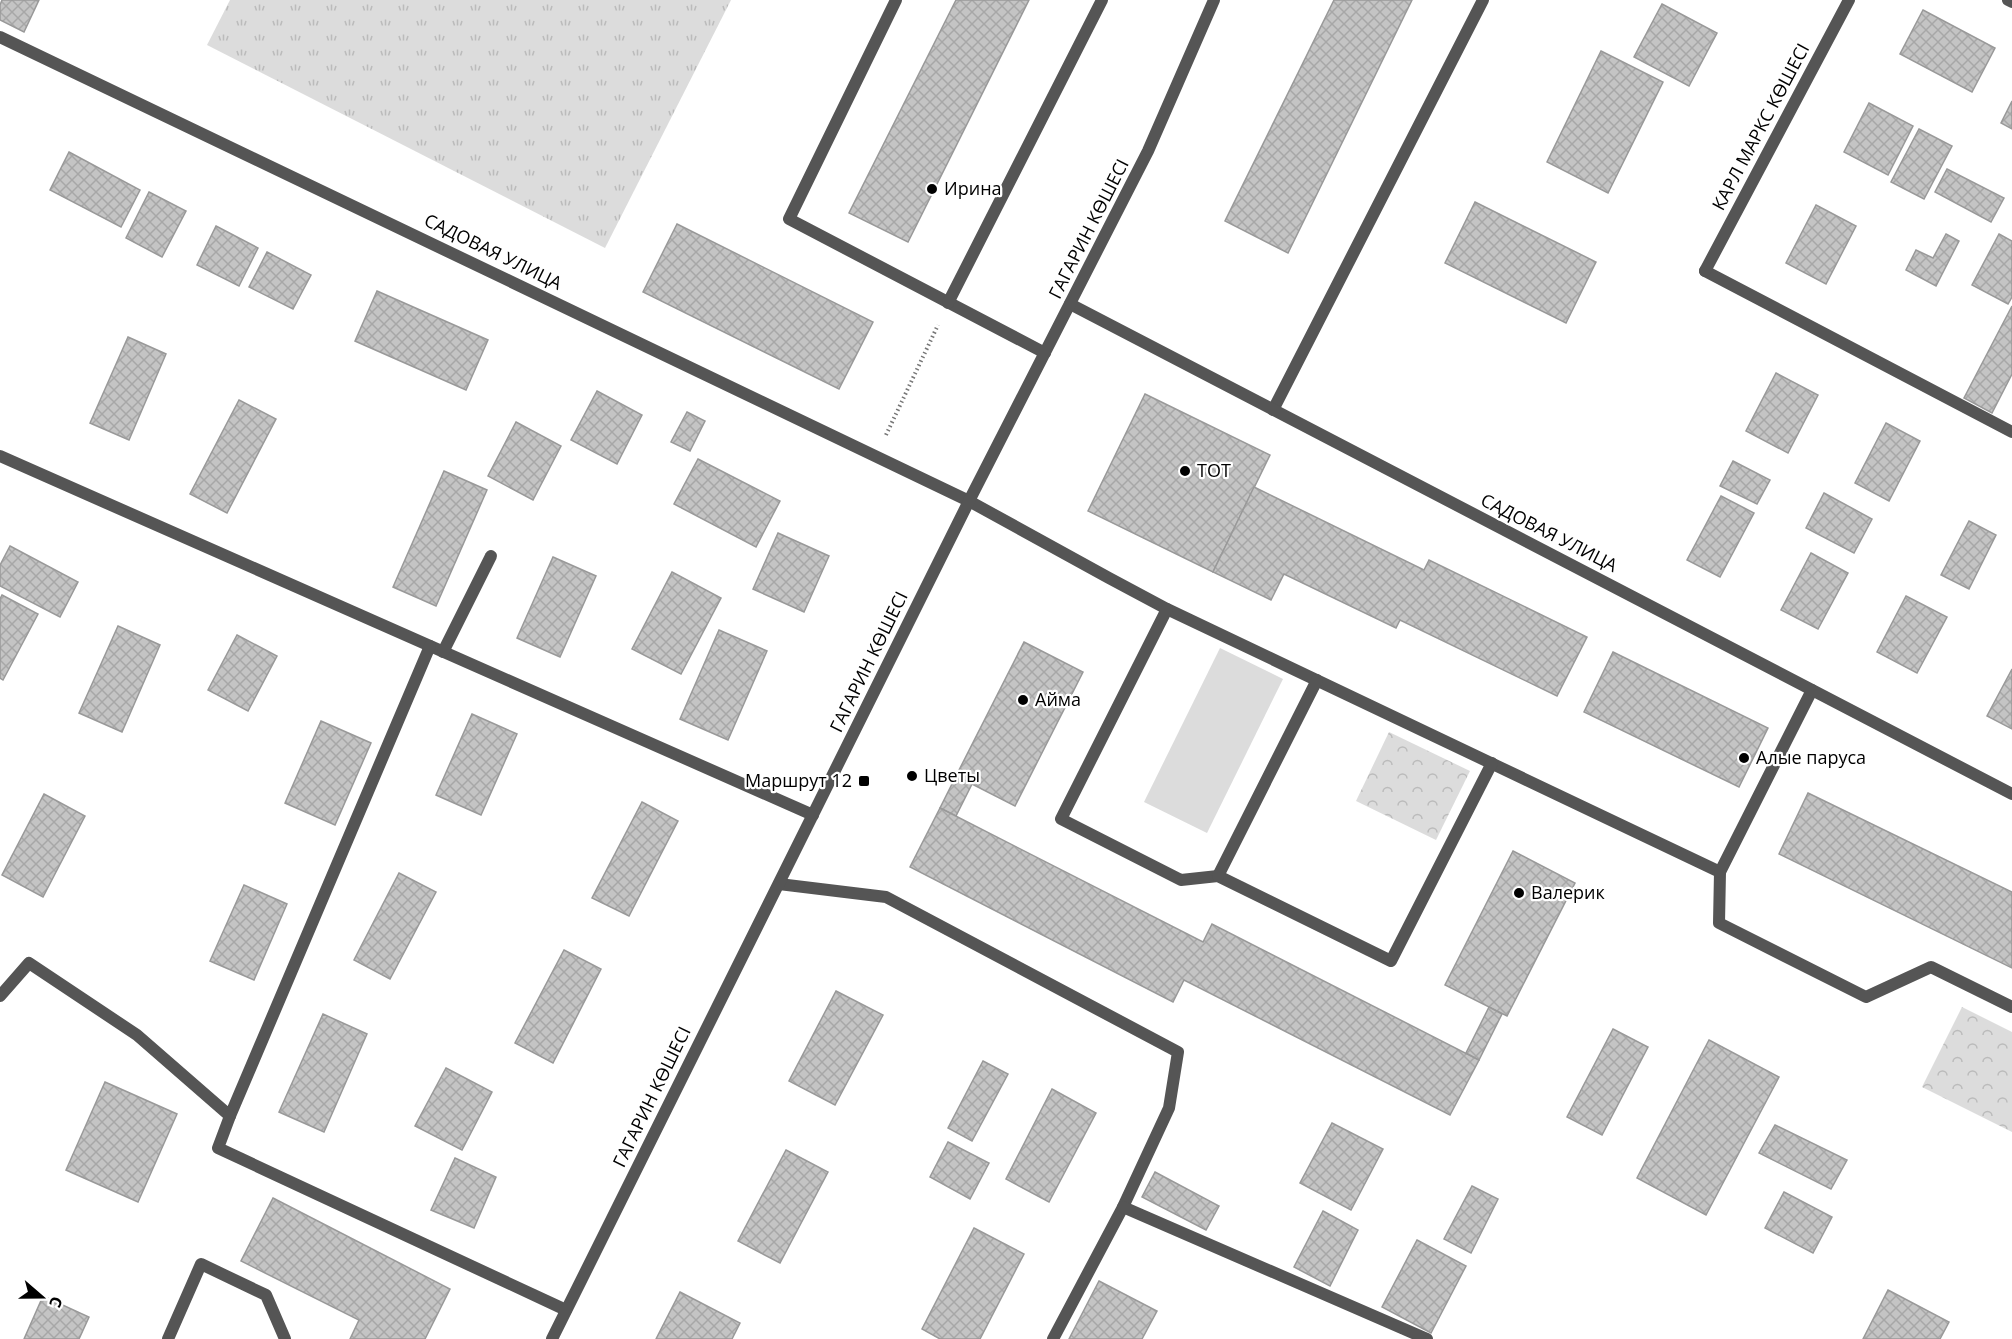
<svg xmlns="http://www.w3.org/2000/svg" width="2012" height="1339" font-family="'Open Sans',sans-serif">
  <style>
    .grass { fill: url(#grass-tufts) }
    .park { fill: url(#park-crowns) }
    .garden { fill: #dcdcdc }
    .building { fill: url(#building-cross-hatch); stroke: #999; stroke-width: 1.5 }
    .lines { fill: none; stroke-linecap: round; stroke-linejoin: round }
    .path { stroke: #777; stroke-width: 4; stroke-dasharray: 1.5 3; stroke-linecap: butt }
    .service { stroke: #555; stroke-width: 12 }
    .minor { stroke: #555; stroke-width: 12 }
    .tertiary { stroke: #555; stroke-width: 12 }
    .poi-dot { fill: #000; stroke: #fff; stroke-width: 2 }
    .labels { text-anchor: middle; stroke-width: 4.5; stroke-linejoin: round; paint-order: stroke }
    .street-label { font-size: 18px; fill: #000; stroke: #fff }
    .poi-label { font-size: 18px; fill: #000; stroke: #fff; text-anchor: start }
  </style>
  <defs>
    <pattern id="grass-tufts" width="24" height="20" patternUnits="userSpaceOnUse" patternTransform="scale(1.5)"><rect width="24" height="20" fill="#dcdcdc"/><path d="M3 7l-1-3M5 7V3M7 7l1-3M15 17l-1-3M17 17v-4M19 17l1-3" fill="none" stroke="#bbb"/></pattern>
    <pattern id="park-crowns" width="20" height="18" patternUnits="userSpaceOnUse" patternTransform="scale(1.5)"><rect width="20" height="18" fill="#dcdcdc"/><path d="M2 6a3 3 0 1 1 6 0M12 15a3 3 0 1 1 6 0" fill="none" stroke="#bbb"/></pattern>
    <pattern id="building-cross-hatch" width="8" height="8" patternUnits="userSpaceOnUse" patternTransform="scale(1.5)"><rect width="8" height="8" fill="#c4c4c4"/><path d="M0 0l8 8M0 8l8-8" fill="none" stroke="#a7a7a7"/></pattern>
  </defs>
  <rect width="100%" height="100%" fill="#fff"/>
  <path class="grass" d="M230 0H731L605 248 207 45Z"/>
  <g class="park">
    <path d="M1389 732 1470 771 1436 840 1356 801Z"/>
    <path d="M1962 1007 2012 1032V1132L1922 1087Z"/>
  </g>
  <path class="garden" d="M1220 648 1283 679 1207 833 1144 802Z"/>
  <g class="building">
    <path d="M2 0H39L24 32 0 20V5Z"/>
    <path d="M956 0H1029L908 242 849 213Z"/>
    <path d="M1334 0H1412L1288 253 1225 221Z"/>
    <path d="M1662 4 1717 33 1689 86 1634 57Z"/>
    <path d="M1923 10 1995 48 1972 92 1900 54Z"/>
    <path d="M1601 51 1663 82 1608 193 1547 162Z"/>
    <path d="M2012 101V129L2001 123Z"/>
    <path d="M1869 103 1913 126 1888 175 1844 152Z"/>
    <path d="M1919 129 1952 146 1924 199 1891 182Z"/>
    <path d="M69 152 140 190 121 227 50 190Z"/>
    <path d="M1947 169 2004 198 1991 222 1935 192Z"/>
    <path d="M149 192 186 211 162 257 126 238Z"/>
    <path d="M1475 202 1596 262 1566 323 1445 263Z"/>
    <path d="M1816 205 1856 226 1826 284 1786 263Z"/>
    <path d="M677 224 873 322 839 389 643 292Z"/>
    <path d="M216 226 258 248 239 286 197 265Z"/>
    <path d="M1946 234 1959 241 1936 286 1906 270 1916 250 1933 258Z"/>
    <path d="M1999 234 2012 241V297L2008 304 1972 285Z"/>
    <path d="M267 252 311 275 293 309 249 287Z"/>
    <path d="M377 291 488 340 466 390 355 341Z"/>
    <path d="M2012 306V374L1992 413 1964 398Z"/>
    <path d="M128 337 166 354 129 440 90 423Z"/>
    <path d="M1776 373 1818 395 1788 453 1746 431Z"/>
    <path d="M597 391 642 415 617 464 571 440Z"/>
    <path d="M1145 394 1270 455 1213 572 1088 511Z"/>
    <path d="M239 400 276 419 227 513 190 494Z"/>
    <path d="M687 412 705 421 690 451 671 442Z"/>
    <path d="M516 422 561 446 533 500 488 476Z"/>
    <path d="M1886 423 1920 441 1889 501 1855 483Z"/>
    <path d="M698 459 780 501 756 547 674 504Z"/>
    <path d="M1733 461 1770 480 1757 504 1720 486Z"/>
    <path d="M444 471 487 490 436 606 393 587Z"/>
    <path d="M1254 487 1424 570 1429 560 1587 637 1557 696 1400 620 1396 628 1284 574 1271 600 1213 572Z"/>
    <path d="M1824 493 1872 519 1854 553 1806 528Z"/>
    <path d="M1721 496 1754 513 1720 577 1687 560Z"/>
    <path d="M1969 521 1996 535 1969 589 1941 575Z"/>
    <path d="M778 533 829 556 804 612 753 589Z"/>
    <path d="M10 546 78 582 60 617 0 586V565Z"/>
    <path d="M1811 553 1848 573 1818 629 1781 610Z"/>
    <path d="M553 557 596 576 560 657 517 638Z"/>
    <path d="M672 572 721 598 681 674 632 649Z"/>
    <path d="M2 595 38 614 3 680 0 678V599Z"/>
    <path d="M1906 596 1947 617 1917 673 1877 652Z"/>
    <path d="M118 626 160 645 122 732 79 713Z"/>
    <path d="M719 630 767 651 728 740 680 719Z"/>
    <path d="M237 635 277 656 248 711 208 690Z"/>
    <path d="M1024 642 1083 672 1015 806 956 776Z"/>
    <path d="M1613 652 1768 728 1739 787 1584 712Z"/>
    <path d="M2012 669V729L1987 716Z"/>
    <path d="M472 714 517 734 481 815 436 795Z"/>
    <path d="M321 721 371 743 335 825 285 803Z"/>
    <path d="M956 776 972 784 956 816 940 808Z"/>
    <path d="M1808 793 2012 892V968L1779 854Z"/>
    <path d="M44 794 85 816 43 897 2 875Z"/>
    <path d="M642 802 678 821 629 916 592 898Z"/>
    <path d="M940 808 1203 942 1212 924 1479 1060 1450 1115 1184 980 1173 1002 910 867Z"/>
    <path d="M1513 851 1575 883 1507 1016 1445 985Z"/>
    <path d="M399 873 436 892 390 979 354 960Z"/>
    <path d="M244 885 287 904 254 980 210 961Z"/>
    <path d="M564 950 601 969 553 1063 515 1043Z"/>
    <path d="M836 991 883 1015 835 1105 789 1081Z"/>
    <path d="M1489 1007 1502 1014 1479 1060 1466 1053Z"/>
    <path d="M323 1014 367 1034 324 1132 279 1112Z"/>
    <path d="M1613 1029 1648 1047 1602 1135 1567 1117Z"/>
    <path d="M1709 1040 1779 1077 1706 1215 1637 1178Z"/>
    <path d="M983 1061 1008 1074 972 1141 948 1128Z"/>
    <path d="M446 1068 492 1092 462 1150 415 1126Z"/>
    <path d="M105 1082 177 1114 138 1202 66 1170Z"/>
    <path d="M1052 1089 1096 1113 1049 1202 1006 1179Z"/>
    <path d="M1332 1123 1383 1149 1351 1210 1300 1183Z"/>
    <path d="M1775 1125 1847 1160 1831 1189 1759 1153Z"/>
    <path d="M948 1142 989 1163 970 1199 930 1177Z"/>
    <path d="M786 1150 828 1172 780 1263 738 1241Z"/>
    <path d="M455 1158 496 1177 474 1228 431 1210Z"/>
    <path d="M1155 1172 1219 1206 1206 1230 1142 1197Z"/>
    <path d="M1472 1186 1498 1199 1471 1253 1444 1239Z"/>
    <path d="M1784 1192 1832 1217 1813 1253 1765 1228Z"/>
    <path d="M273 1198 450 1289 425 1339H350L359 1320 241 1261Z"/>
    <path d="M1323 1211 1358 1230 1330 1286 1294 1267Z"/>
    <path d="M974 1228 1024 1254 980 1339H940L922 1329Z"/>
    <path d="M1417 1240 1466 1266 1431 1333 1382 1307Z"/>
    <path d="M1099 1281 1157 1311 1142 1339H1069Z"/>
    <path d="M1888 1290 1949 1322 1940 1339H1863Z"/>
    <path d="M680 1292 740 1323 732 1339H656Z"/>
    <path d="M43 1296 89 1317 79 1339H24Z"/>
  </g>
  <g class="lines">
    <path class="path" d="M886 435 938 325"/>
    <g class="service">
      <path d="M896 0 789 219 1045 353"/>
      <path d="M2008 0 2012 2"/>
      <path d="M1705 271 2012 432"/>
      <path d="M948 303 1102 0"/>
      <path d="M1273 410 1483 0"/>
      <path d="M0 456 813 815"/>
      <path d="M969 501 1109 578 1167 609 1720 872 1719 923 1866 997 1931 967 2012 1007"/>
      <path d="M1167 609 1061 819 1181 880 1218 876 1391 961 1492 763"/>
      <path d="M443 652 491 556"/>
      <path d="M1720 872 1812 690"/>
      <path d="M1218 876 1317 680"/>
      <path d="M779 884 886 897 1178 1052 1169 1108 1123 1207 1053 1339"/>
      <path d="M0 996 29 963 137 1035 230 1116 430 646"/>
      <path d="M230 1116 218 1148 566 1310"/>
      <path d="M1123 1207 1427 1339"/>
      <path d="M168 1339 201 1264 266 1295 285 1339"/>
    </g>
    <g class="minor">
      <path d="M0 37 969 501"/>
      <path d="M1705 271 1849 0"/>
      <path d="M1070 304 2012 794"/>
    </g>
    <path class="tertiary" d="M552 1339 969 501 1148 151 1214 0"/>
  </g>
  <g class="poi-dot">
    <circle cx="932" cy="189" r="6"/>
    <circle cx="1185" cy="471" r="6"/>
    <circle cx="1023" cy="700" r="6"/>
    <circle cx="1744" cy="758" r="6"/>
    <circle cx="912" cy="776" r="6"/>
    <rect x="858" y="775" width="12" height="12" rx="3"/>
    <circle cx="1519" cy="893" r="6"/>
  </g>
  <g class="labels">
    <g class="street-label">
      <text transform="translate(1761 127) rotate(-62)" y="6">КАРЛ МАРКС КӨШЕСІ</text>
      <text transform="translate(1089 229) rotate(-63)" y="6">ГАГАРИН КӨШЕСІ</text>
      <text transform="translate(493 252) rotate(26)" y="6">САДОВАЯ УЛИЦА</text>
      <text transform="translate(1549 533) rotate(27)" y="6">САДОВАЯ УЛИЦА</text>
      <text transform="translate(869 662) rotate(-64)" y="6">ГАГАРИН КӨШЕСІ</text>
      <text transform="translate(652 1097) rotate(-64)" y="6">ГАГАРИН КӨШЕСІ</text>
    </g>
    <g class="poi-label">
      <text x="944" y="195">Ирина</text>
      <text x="1197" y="477">ТОТ</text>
      <text x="1035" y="706">Айма</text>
      <text x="1756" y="764">Алые паруса</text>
      <text x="924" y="782">Цветы</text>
      <text x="852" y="787" text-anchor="end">Маршрут 12</text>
      <text x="1531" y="899">Валерик</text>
    </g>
  </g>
  <g transform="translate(42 1297) rotate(110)" stroke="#ffffff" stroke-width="4.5" paint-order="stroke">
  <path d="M0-4.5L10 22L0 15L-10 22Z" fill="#000000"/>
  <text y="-9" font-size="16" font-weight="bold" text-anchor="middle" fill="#000000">С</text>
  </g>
</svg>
